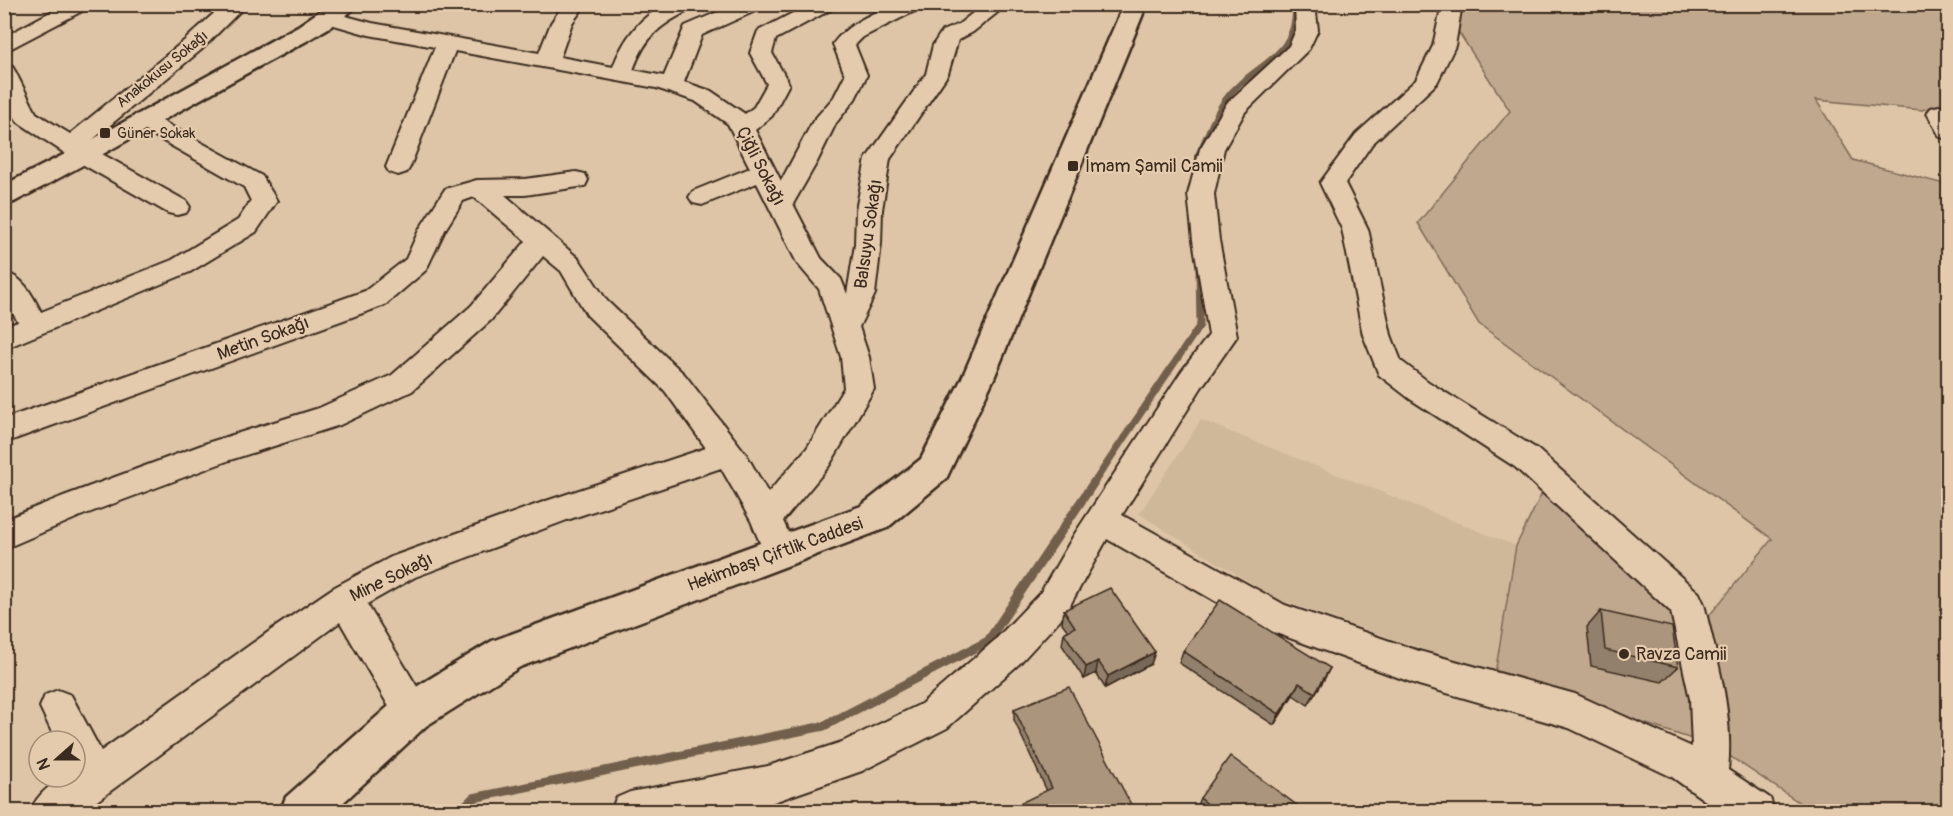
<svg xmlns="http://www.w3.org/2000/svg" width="1953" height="816" font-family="Pangolin,sans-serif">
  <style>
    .built { fill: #cfb79a }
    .green { fill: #c0a88e; stroke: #7e6956; stroke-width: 1.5 }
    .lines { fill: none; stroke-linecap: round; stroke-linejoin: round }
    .stream-far2 { stroke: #725e4c; stroke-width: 6 }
    .stream-far1 { stroke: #725e4c; stroke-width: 7 }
    .stream { stroke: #725e4c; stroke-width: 9 }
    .minor-casing { stroke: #3b2a1e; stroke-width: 4 }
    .tertiary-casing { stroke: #3b2a1e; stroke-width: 5 }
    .primary-casing { stroke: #3b2a1e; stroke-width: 5 }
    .minor { fill: #e5cbad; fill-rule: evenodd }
    .tertiary { fill: #e5cbad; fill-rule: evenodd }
    .primary { fill: #e5cbad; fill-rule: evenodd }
    .wall { fill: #93806c; stroke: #3b2a1e; stroke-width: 1.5 }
    .shaded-wall { fill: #786858; stroke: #3b2a1e; stroke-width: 1.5 }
    .building { fill: #ab957d; stroke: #3b2a1e; stroke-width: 1.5 }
    .poi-dot { fill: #3b2a1e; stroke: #e5cbad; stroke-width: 2 }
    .labels { text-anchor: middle; stroke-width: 4.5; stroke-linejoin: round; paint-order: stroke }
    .far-street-label { font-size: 15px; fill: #3b2a1e; stroke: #e5cbad }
    .far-poi-label { font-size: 15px; fill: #3b2a1e; stroke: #e5cbad; text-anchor: start }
    .street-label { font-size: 18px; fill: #3b2a1e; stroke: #e5cbad }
    .poi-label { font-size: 18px; fill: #3b2a1e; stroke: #e5cbad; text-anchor: start }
  </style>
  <rect width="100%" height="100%" fill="#dec5a7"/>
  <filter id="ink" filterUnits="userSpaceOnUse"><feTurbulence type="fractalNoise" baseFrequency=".0167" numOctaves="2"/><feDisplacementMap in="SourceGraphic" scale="12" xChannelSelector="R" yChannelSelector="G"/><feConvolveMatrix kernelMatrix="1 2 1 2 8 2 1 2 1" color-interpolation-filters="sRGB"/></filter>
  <g filter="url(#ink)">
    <path class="built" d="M1201 420 1516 546 1495 674 1277 599 1139 514Z"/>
    <path class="green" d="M1451 5H1948V102L1922 110 1816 100 1853 160 1948 185V811H1812L1716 747 1495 674 1516 546 1545 487 1695 633 1772 539 1479 324 1418 223 1510 111 1454 25Z"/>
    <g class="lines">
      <path class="stream-far2" d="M1198 164V155C1207 137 1213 117 1225 100 1251 64 1299 59 1295 4"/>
      <path class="stream-far1" d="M1093 484 1200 325 1199 269"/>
      <path class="stream" d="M459 812 473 798 824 726 988 641 1094 482"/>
      <defs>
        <g id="minor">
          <path d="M65 4H91L88 8 4 52V37Z"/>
          <path d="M224 4H247L201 50 86 145 186 201 190 207 186 213 177 215 168 213 75 160 18 122C4 102 4 88 4 64L12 66 15 71 36 113 70 134 185 40Z"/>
          <path d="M564 4H586L572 23 560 57 613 67C622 42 641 13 668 5 677 3 688 4 697 4L694 8C661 24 646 35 633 70L664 76 685 26 736 4H765L762 8 702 35 684 82 711 91 745 114 754 107 767 84 750 53 758 31 810 4H837L834 8 776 39 772 53 789 84 772 116 755 130 781 181 813 121 834 97 845 75 833 44C846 25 873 12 895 5 903 3 915 4 924 4L921 8 863 37 855 45 867 75 855 99 836 123 817 162 793 204 821 258 841 279 847 294 855 244 856 210 866 159 926 74 933 45 942 31 959 24 984 4H1008L973 32 958 40 948 74 890 159 882 210 881 244 875 294 859 327 869 357 874 389 829 466 783 521 797 552 792 562 780 566 768 562 751 521 721 468 567 520 415 577 367 604 425 700 431 712 425 724 412 730 399 724 340 622 82 812H30C37 794 56 777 75 777V741H56L40 707 45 695 58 690 71 695 101 751 274 628 333 588 391 557 546 501 706 448 665 391 587 315 561 271 543 256 491 320 412 391 340 425 230 460 83 515 4 549V520L61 497 210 442 319 408 392 375 471 306 526 241 474 197 463 201 445 230 426 270 385 305 4 443V419L365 291 406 259 419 230 445 189 477 180 525 179 576 172 585 174 588 180 585 186 525 195H505L579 259 607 301 685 375 746 454 768 493 807 448 844 388 841 357 819 289 797 263 757 183 702 205 693 203 689 197 693 191 750 168 728 124 695 101 656 88 455 51 410 167 407 172 398 175 389 172 386 167 435 47 369 35 320 21 317 17 320 13 327 11 372 23 539 53 551 23Z"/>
          <path d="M1295 4H1315L1318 30 1309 49 1245 112 1224 149 1214 194 1219 240 1237 336 1201 388 1122 515 1285 605 1419 651 1575 694 1692 747 1690 699 1671 612 1515 467 1410 399 1379 375 1363 335 1342 229 1320 183 1356 134 1416 80 1433 46 1442 4H1462L1455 46 1437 83 1372 144 1345 183 1368 229 1391 335 1401 361 1430 383 1537 449 1699 593 1704 604C1717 659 1734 713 1728 770L1770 798 1775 812H1721L1672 777 1569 728 1419 685 1262 628 1107 539 1065 614 1020 663 947 728 862 771 768 804 731 812H611L616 798 630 792 768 766 842 742 921 704 994 641 1041 592 1074 535 1181 372 1209 335 1193 240 1188 194 1200 149 1227 103 1289 46 1296 30Z"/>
          <path d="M1939 106 1948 110V139L1940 137 1927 113 1931 108Z"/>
          <path d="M143 113 151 115 262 176 277 201 256 232 190 272 4 349V327L18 322 4 298V272C24 277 33 296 41 312L172 260 238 220 251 201 244 187 135 125 131 120 135 115Z"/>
        </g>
        <path id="tertiary" d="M330 4H357C343 25 274 58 249 72 171 115 93 161 14 202L4 205V185L75 149 298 26Z"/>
        <path id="primary" d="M1124 4H1147L994 378 946 479 887 528 520 667 426 726 333 812H280L286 797 398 698 492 641 861 506 921 459 962 378Z"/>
      </defs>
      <use href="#minor" class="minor-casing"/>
      <use href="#tertiary" class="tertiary-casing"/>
      <use href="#primary" class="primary-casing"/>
      <use href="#minor" class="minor"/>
      <use href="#tertiary" class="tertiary"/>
      <use href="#primary" class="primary"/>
    </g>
    <g class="wall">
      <path d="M1064 610 1155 652 1151 664 1105 688 1096 673 1084 679 1062 645 1064 633 1068 631 1062 623Z"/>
      <path d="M1601 611 1678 667 1662 682 1591 666 1587 627Z"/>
      <path d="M1183 651 1330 668 1308 705 1293 695 1274 725 1179 663Z"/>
      <path d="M1014 709 1135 812 1047 791 1014 720Z"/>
      <path d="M1200 798 1301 812H1206L1197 805Z"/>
    </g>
    <g class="shaded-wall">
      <path d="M1155 652 1151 664 1105 688 1108 676Z"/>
      <path d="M1098 661 1096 673 1084 679 1086 667Z"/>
      <path d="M1330 668 1324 680 1308 705 1315 693Z"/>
      <path d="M1299 683 1293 695 1274 725 1279 714Z"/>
    </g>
    <g class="building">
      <path d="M1110 588 1155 652 1108 676 1098 661 1086 667 1064 633 1075 627 1064 610Z"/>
      <path d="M1220 600 1330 668 1315 693 1299 683 1279 714 1183 651Z"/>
      <path d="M1601 611 1672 627 1678 667 1605 650Z"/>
      <path d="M1069 687 1135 812H1002L1052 788 1014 709Z"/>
      <path d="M1230 756 1302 809 1301 812H1218L1200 798Z"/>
    </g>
  </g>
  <g class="poi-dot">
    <rect x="99" y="127" width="12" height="12" rx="3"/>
    <rect x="1067" y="160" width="12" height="12" rx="3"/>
    <circle cx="1624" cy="654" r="6"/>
  </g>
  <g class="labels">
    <g class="far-street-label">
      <text transform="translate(162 69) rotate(-39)" y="5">Anakokusu Sokağı</text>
    </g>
    <g class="far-poi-label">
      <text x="117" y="138">Güner Sokak</text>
    </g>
    <g class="street-label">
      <text transform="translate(761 166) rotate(63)" y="6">Çiğli Sokağı</text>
      <text transform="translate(868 234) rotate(-82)" y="6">Balsuyu Sokağı</text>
      <text transform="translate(263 338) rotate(-20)" y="6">Metin Sokağı</text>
      <text transform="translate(775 554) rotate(-20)" y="6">Hekimbaşı Çiftlik Caddesi</text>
      <text transform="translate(391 577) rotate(-26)" y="6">Mine Sokağı</text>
    </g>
    <g class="poi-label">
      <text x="1085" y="172">İmam Şamil Camii</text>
      <text x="1636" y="660">Ravza Camii</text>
    </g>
  </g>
  <rect width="1953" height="816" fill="none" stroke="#e5cbad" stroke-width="24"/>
  <rect x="12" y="12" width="1929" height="792" fill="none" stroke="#3b2a1e" stroke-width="2" filter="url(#ink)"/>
  <g transform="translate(57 759) rotate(249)"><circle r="28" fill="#e5cbad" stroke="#a18b74" stroke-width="1.5"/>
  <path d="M0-4.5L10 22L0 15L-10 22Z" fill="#3b2a1e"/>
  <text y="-9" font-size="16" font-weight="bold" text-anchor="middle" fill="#3b2a1e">N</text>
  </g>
</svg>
